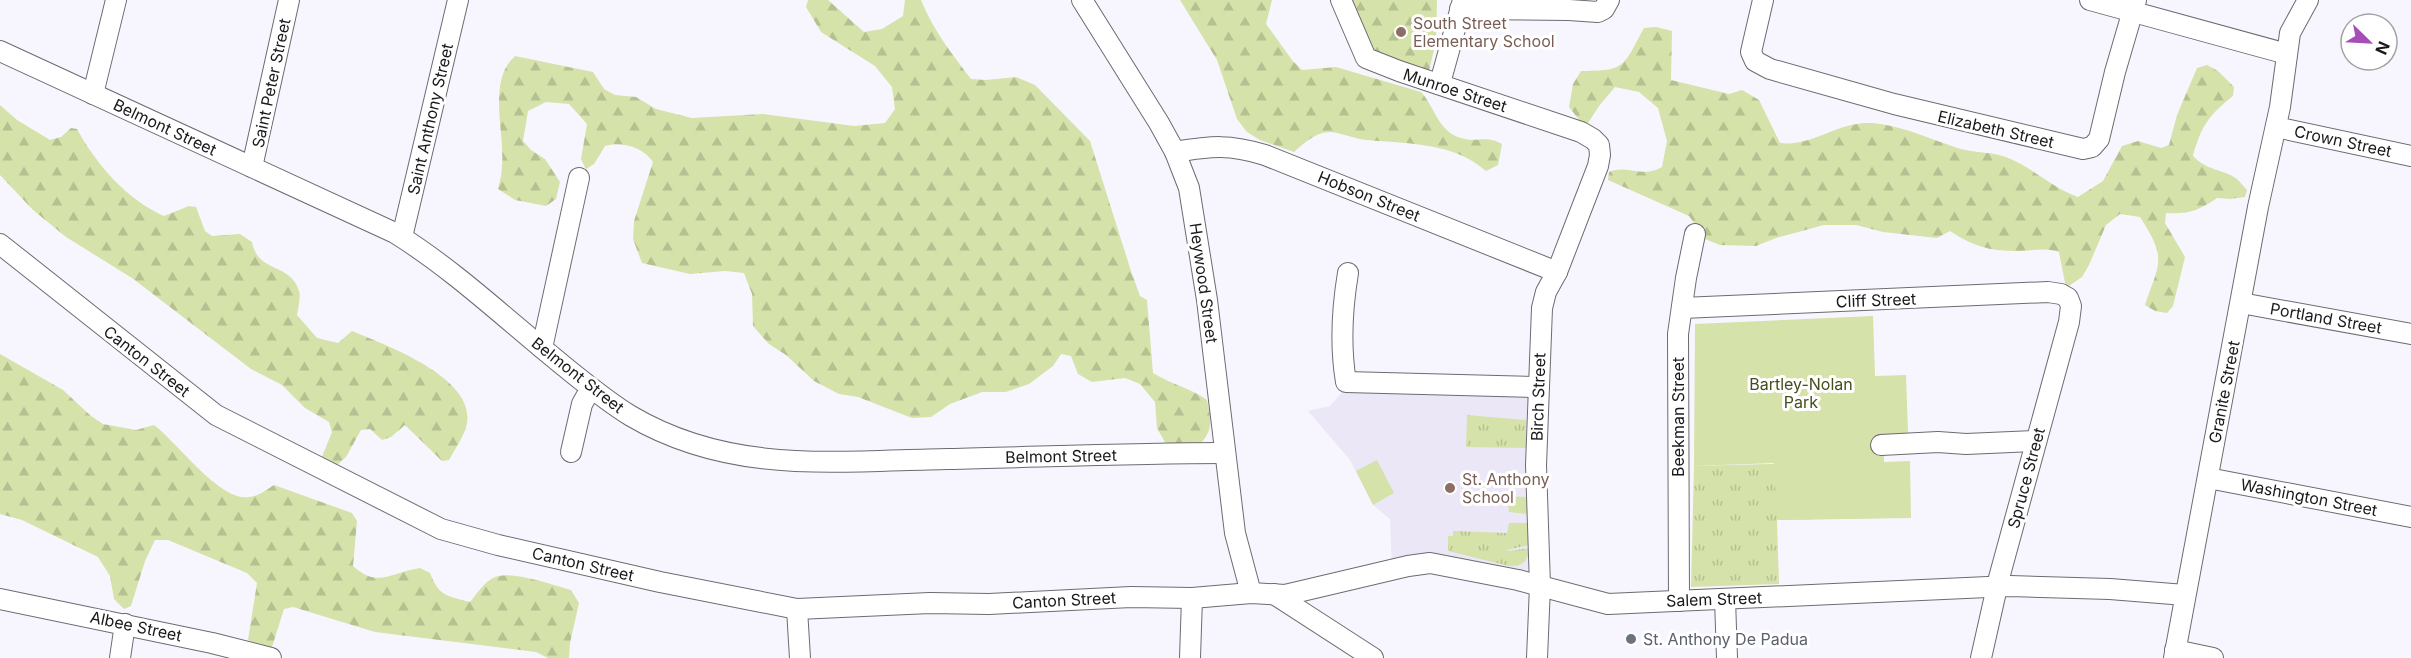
<svg xmlns="http://www.w3.org/2000/svg" width="2411" height="658" font-family="Inter,sans-serif">
  <style>
    .built { fill: #ebe7f7 }
    .grass { fill: url(#grass-tufts) }
    .forest { fill: url(#forest-firs) }
    .park { fill: #d5e2a9 }
    .lines { fill: none; stroke-linecap: round; stroke-linejoin: round }
    .minor-casing { stroke: #6d6b72; stroke-width: 22 }
    .minor { stroke: #fff; stroke-width: 20 }
    .education-dot { fill: #8d6e63; stroke: #fff; stroke-width: 2 }
    .worship-dot { fill: #6b7280; stroke: #fff; stroke-width: 2 }
    .labels { text-anchor: middle; stroke-width: 6; stroke-linejoin: round; paint-order: stroke }
    .education-label { font-size: 16px; fill: #785e54; stroke: #fff; text-anchor: start }
    .street-label { font-size: 16px; fill: #19181b; stroke: #fff }
    .park-label { font-size: 16px; fill: #454e1c; stroke: #fff }
    .worship-label { font-size: 16px; fill: #5b616d; stroke: #fff; text-anchor: start }
  </style>
  <defs>
    <pattern id="grass-tufts" width="24" height="20" patternUnits="userSpaceOnUse" patternTransform="scale(1.5)"><rect width="24" height="20" fill="#d5e2a9"/><path d="M3 7l-1-3M5 7V3M7 7l1-3M15 17l-1-3M17 17v-4M19 17l1-3" fill="none" stroke="#b6c191"/></pattern>
    <pattern id="forest-firs" width="22" height="20" patternUnits="userSpaceOnUse" patternTransform="scale(1.5)"><rect width="22" height="20" fill="#d5e2a9"/><path d="M5 1l3.5 6h-7zM16 11l3.5 6h-7z" fill="#b6c191"/></pattern>
  </defs>
  <rect width="100%" height="100%" fill="#f7f6fe"/>
  <path class="built" d="M1346 382 1537 387 1540 586 1518 580 1392 570 1390 519 1373 505 1350 460 1308 411 1330 406 1342 392Z"/>
  <g class="grass">
    <path d="M1467 415 1526 420V448L1466 447Z"/>
    <path d="M1884 461 1885 518 1777 520 1779 584 1691 587 1694 466Z"/>
    <path d="M1468 490 1478 495 1527 497V514L1509 512 1508 502 1466 501Z"/>
    <path d="M1509 523H1528L1529 545 1507 550 1508 551 1529 548C1529 561 1522 567 1509 566L1448 551V536H1453V531L1507 533Z"/>
  </g>
  <g class="forest">
    <path d="M808 0H828L864 32 882 29 903 16 905 0H921C933 30 952 54 971 79L986 80 1016 77 1035 85 1090 141 1130 268 1140 296 1147 300 1153 373C1171 384 1190 388 1207 400 1211 418 1214 430 1200 444H1166L1157 428 1155 402 1140 384 1125 378 1092 382 1078 374 1071 356 1061 354 1053 366 1029 384 1006 392H982L950 404 931 417 912 418 858 397 839 394 814 381 786 355 769 344 753 326 752 294 744 273 725 271 690 274 642 263 633 239 634 221 653 162C643 147 621 141 605 146L594 164 586 169 581 159 587 124 569 104 546 102 528 111 523 141 531 150 545 159 560 182 556 199 546 206 515 200 498 189C500 181 502 173 502 165 505 132 487 81 515 56L593 72 604 89 615 95 636 97 656 109 692 118 763 114 854 126 885 123 895 109 892 87 875 66 821 32 806 7Z"/>
    <path d="M1180 0H1272L1266 24 1292 60 1302 70 1336 67 1421 92C1436 108 1438 134 1465 139 1480 142 1486 135 1502 144L1498 165 1486 171C1453 142 1409 144 1367 140 1355 139 1342 133 1330 132 1316 132 1304 143 1294 152L1260 140 1247 132 1237 119 1217 60Z"/>
    <path d="M1350 0H1437L1436 41 1429 71 1374 55Z"/>
    <path d="M1656 27 1672 31 1671 80 1729 94 1742 90 1759 100 1780 143C1812 147 1837 122 1869 123 1900 124 1931 140 1961 149 1976 153 1993 152 2006 157 2032 167 2052 188 2078 197L2103 181 2122 146 2138 141 2161 148 2169 145 2177 115 2197 68 2207 65 2218 71 2234 87 2233 96C2209 115 2201 126 2193 156 2207 171 2223 169 2237 179 2240 182 2244 187 2247 190L2245 197 2230 199 2217 198C2198 211 2189 214 2166 213L2165 223 2185 257 2173 306 2167 313 2155 311 2145 305C2160 261 2167 259 2140 217L2120 214 2106 225 2089 265 2082 277 2066 288 2059 252C2046 248 2035 250 2022 251 1994 252 1973 247 1950 231L1937 238 1883 232 1856 225H1824L1776 238 1756 246 1720 245 1705 239 1689 216 1608 180 1609 172C1629 164 1641 179 1662 167L1667 141 1658 108 1639 92 1615 87 1599 106 1588 123 1580 121 1569 107 1573 84 1581 71C1627 71 1623 66 1644 28Z"/>
    <path d="M0 105 17 120 50 140 61 137 71 128 77 129C96 164 127 200 164 216L189 206 196 207 205 231 212 236 240 234 252 242C258 274 290 262 299 291 301 297 298 308 297 315L317 338 338 343 352 331C385 345 475 377 467 423 465 435 455 449 449 460L442 461 405 425 391 437 382 440 370 429 361 430 346 457 335 467 321 459 332 432 329 422 305 408 282 385 251 369 132 278 66 237 33 210 0 175Z"/>
    <path d="M0 354 63 390 91 416 103 424 136 430 154 425C177 442 220 502 249 497 259 496 266 490 274 485L352 513 357 521 353 566C378 589 392 572 420 568L430 573C439 597 448 596 470 602 477 594 483 583 493 578 509 569 552 585 571 590L579 603 570 643 569 658H548L536 652 375 632 293 607 284 609 272 647H264L248 640 257 583 247 573 168 540H155L145 561 131 606 124 609 114 599 110 576 98 557 22 520 0 514Z"/>
  </g>
  <g class="park">
    <path d="M1873 316 1875 376 1906 375 1908 433 1884 435V462L1910 461 1911 518 1777 520 1774 463 1694 466 1695 324Z"/>
    <path d="M1377 460 1394 493 1373 505 1356 471Z"/>
  </g>
  <g class="lines">
    <defs>
      <g id="minor">
        <path d="M1082 0 1159 123 1175 152 1189 188 1207 300 1235 533 1251 593"/>
        <path d="M1341 0 1366 58 1399 71 1581 132 1593 139 1599 145 1600 155 1598 166 1557 272 1546 292 1542 308 1536 465 1540 586 1537 658"/>
        <path d="M1763 0 1751 52 1755 61 1770 69 1894 104 2083 149 2092 147 2099 139 2115 72 2136 0"/>
        <path d="M2090 0 2287 54"/>
        <path d="M1460 9 1569 10 1598 12 1604 9 1609 0"/>
        <path d="M0 51 395 233C456 271 509 322 565 367 586 384 608 402 631 416 731 475 838 461 948 459 1040 457 1132 453 1224 453"/>
        <path d="M1440 83 1463 0"/>
        <path d="M93 94 116 0"/>
        <path d="M2276 127 2411 156"/>
        <path d="M1175 152C1212 146 1229 144 1265 155L1557 272"/>
        <path d="M252 167 289 0"/>
        <path d="M402 237 458 0"/>
        <path d="M0 244 216 415 441 529 498 545 660 582 797 609 930 603 989 604 1131 597 1192 598 1251 593 1285 595 1408 566 1430 563 1518 580 1608 604 2010 586 2110 589 2185 595"/>
        <path d="M1348 273C1342 309 1340 346 1346 382L1537 387"/>
        <path d="M2241 303 2411 334"/>
        <path d="M1682 308 2048 292 2061 294 2068 298 2071 306 2069 322 1999 578 1981 658"/>
        <path d="M542 348 579 178"/>
        <path d="M1881 445 1938 442 1966 444 2036 441"/>
        <path d="M571 452 582 404 591 388"/>
        <path d="M2208 478 2411 517"/>
        <path d="M1274 594 1373 658"/>
        <path d="M0 599 212 643 271 658"/>
        <path d="M1725 599 1727 658"/>
        <path d="M1679 601 1678 334 1686 278 1695 234"/>
        <path d="M797 609 800 658"/>
        <path d="M2175 650 2213 658"/>
        <path d="M120 658 125 624"/>
        <path d="M1190 658 1192 598"/>
        <path d="M2174 658 2258 207 2280 107 2290 33 2308 0"/>
      </g>
    </defs>
    <use href="#minor" class="minor-casing"/>
    <use href="#minor" class="minor"/>
  </g>
  <g class="education-dot">
    <circle cx="1401" cy="32" r="6"/>
    <circle cx="1450" cy="488" r="6"/>
  </g>
  <circle class="worship-dot" cx="1631" cy="639" r="6"/>
  <g class="labels">
    <g class="education-label">
      <text x="1413" y="29">South Street<tspan x="1413" dy="18">Elementary School</tspan></text>
      <text x="1462" y="485">St. Anthony<tspan x="1462" dy="18">School</tspan></text>
    </g>
    <g class="street-label">
      <text transform="translate(271 83) rotate(-78)" y="6">Saint Peter Street</text>
      <text transform="translate(1455 90) rotate(18)" y="6">Munroe Street</text>
      <text transform="translate(430 119) rotate(-77)" y="6">Saint Anthony Street</text>
      <text transform="translate(165 127) rotate(25)" y="6">Belmont Street</text>
      <text transform="translate(1996 129) rotate(13)" y="6">Elizabeth Street</text>
      <text transform="translate(2343 141) rotate(12)" y="6">Crown Street</text>
      <text transform="translate(1369 196) rotate(22)" y="6">Hobson Street</text>
      <text transform="translate(1204 283) rotate(82)" y="6">Heywood Street</text>
      <text transform="translate(1876 300) rotate(-2)" y="6">Cliff Street</text>
      <text transform="translate(2326 318) rotate(10)" y="6">Portland Street</text>
      <text transform="translate(147 361) rotate(38)" y="6">Canton Street</text>
      <text transform="translate(578 375) rotate(38)" y="6">Belmont Street</text>
      <text transform="translate(2224 392) rotate(-79)" y="6">Granite Street</text>
      <text transform="translate(1538 397) rotate(-88)" y="6">Birch Street</text>
      <text transform="translate(1678 417) rotate(-90)" y="6">Beekman Street</text>
      <text transform="translate(1061 456) rotate(-1)" y="6">Belmont Street</text>
      <text transform="translate(2026 478) rotate(-75)" y="6">Spruce Street</text>
      <text transform="translate(2309 497) rotate(11)" y="6">Washington Street</text>
      <text transform="translate(583 564) rotate(13)" y="6">Canton Street</text>
      <text transform="translate(1714 599) rotate(-2)" y="6">Salem Street</text>
      <text transform="translate(1064 600) rotate(-3)" y="6">Canton Street</text>
      <text transform="translate(136 626) rotate(12)" y="6">Albee Street</text>
    </g>
    <g class="park-label">
      <text x="1801" y="390">Bartley-Nolan<tspan x="1801" dy="18">Park</tspan></text>
    </g>
    <g class="worship-label">
      <text x="1643" y="645">St. Anthony De Padua</text>
    </g>
  </g>
  <g transform="translate(2369 42) rotate(114)"><circle r="28" fill="#ffffff" stroke="#a3a3a4" stroke-width="1.5"/>
  <path d="M0-4.5L10 22L0 15L-10 22Z" fill="#a64db9"/>
  <text y="-9" font-size="16" font-weight="bold" text-anchor="middle" fill="#19181b">N</text>
  </g>
</svg>
